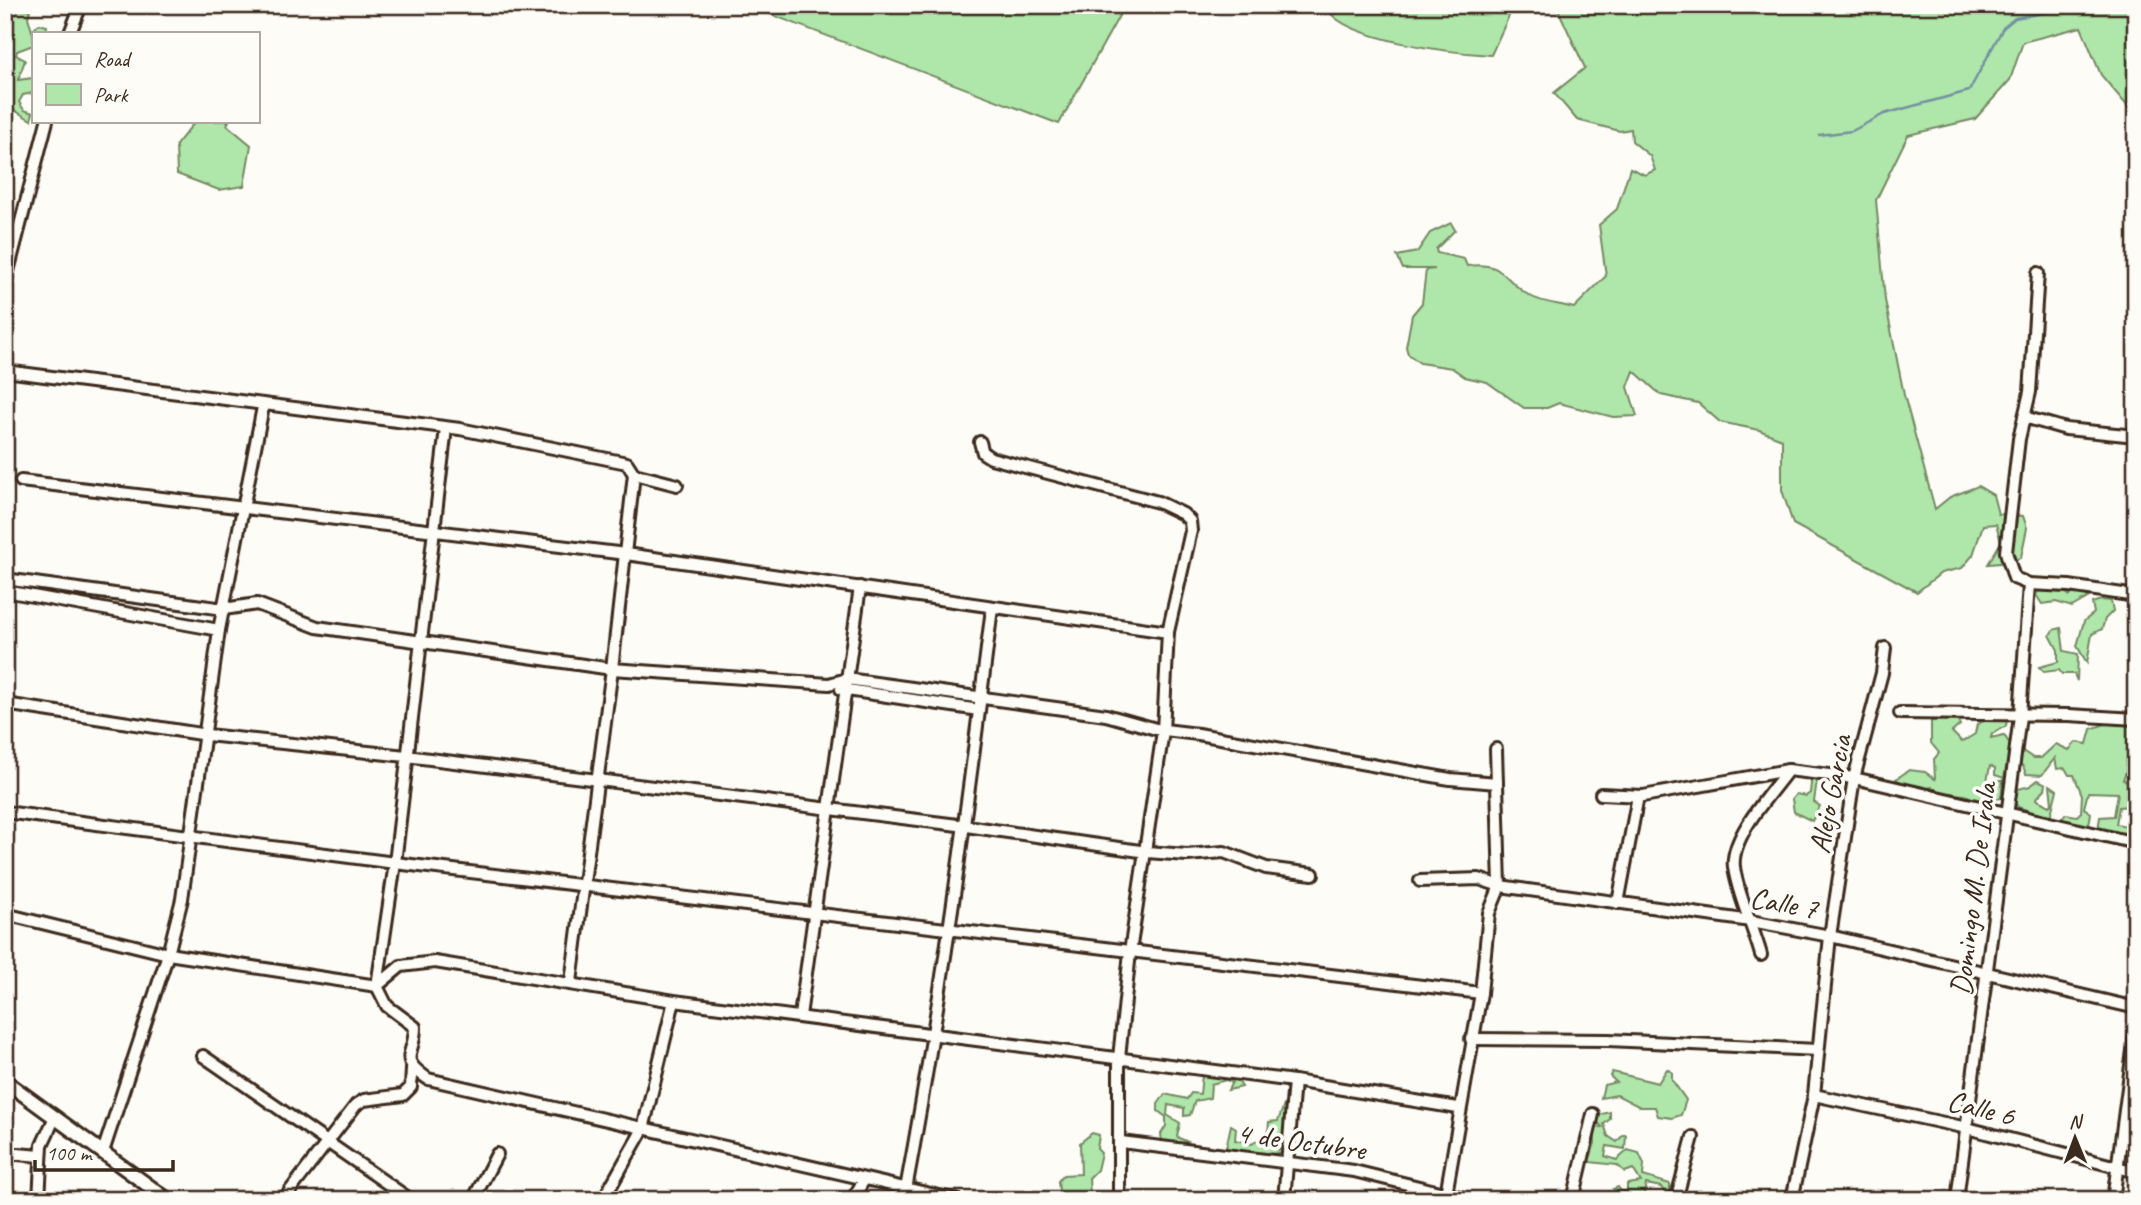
<svg xmlns="http://www.w3.org/2000/svg" width="2141" height="1205" font-family="Caveat,sans-serif">
  <style>
    .green { fill: #afe6a9; stroke: #758864; stroke-width: 2 }
    .lines { fill: none; stroke-linecap: round; stroke-linejoin: round }
    .stream { stroke: #7291a1; stroke-width: 2.5 }
    .minor-casing { stroke: #3b2a1e; stroke-width: 16 }
    .tertiary-casing { stroke: #3b2a1e; stroke-width: 18 }
    .minor { stroke: #fdfcf7; stroke-width: 10 }
    .tertiary { stroke: #fdfcf7; stroke-width: 12 }
    .labels { text-anchor: middle; stroke-width: 7; stroke-linejoin: round; paint-order: stroke }
    .street-label { font-size: 30px; fill: #3b2a1e; stroke: #fdfcf7 }
  </style>
  <rect width="100%" height="100%" fill="#fdfcf7"/>
  <filter id="ink" filterUnits="userSpaceOnUse"><feTurbulence type="fractalNoise" baseFrequency=".0143" numOctaves="2"/><feDisplacementMap in="SourceGraphic" scale="14" xChannelSelector="R" yChannelSelector="G"/><feConvolveMatrix kernelMatrix="1 2 1 2 8 2 1 2 1" color-interpolation-filters="sRGB"/></filter>
  <g filter="url(#ink)">
    <g class="green">
      <path d="M24 5 30 11 28 17 32 31 39 24 47 26 46 33H33V45L17 51 16 55 25 60 18 80 33 78V93L23 95 19 102 24 110 33 113 31 120 14 110H5V11Z"/>
      <path d="M746 5H1125L1059 124Z"/>
      <path d="M1326 5H1514L1491 55C1457 53 1336 40 1326 5Z"/>
      <path d="M1556 5H2136V106L2129 103V108L2101 75 2081 27 2023 42 2010 80 1975 119 1908 135 1876 200 1885 300 1904 395 1935 509 1950 497 1978 486 1993 495 1998 514 2023 516 2027 528 2021 557 2012 562 1988 564 2001 542 1996 524 1983 525 1973 555 1962 568 1941 573 1917 592 1793 524 1782 490V439L1759 430 1720 422 1698 403 1661 395 1634 371 1628 387 1637 416 1613 417 1559 403 1547 408H1524L1487 382 1465 377 1452 368 1420 363 1408 354 1406 347 1412 315 1422 303 1426 270 1435 269H1403L1397 256 1417 252 1430 233 1451 223 1455 230 1436 249 1437 253 1464 259 1467 266C1506 261 1502 280 1530 296 1542 303 1560 304 1574 308L1606 276 1599 225 1617 209 1630 168 1645 175 1655 170 1650 156 1632 141 1631 129 1620 131 1577 120 1554 93 1585 68Z"/>
      <path d="M188 121H229L227 125 251 145 244 186 219 190 177 174 176 145 193 124Z"/>
      <path d="M2038 591 2066 593 2070 596 2073 593 2088 595 2089 597 2072 607 2056 602 2042 604 2036 595Z"/>
      <path d="M2101 600 2111 601 2113 611 2105 619 2102 629 2092 634 2087 663 2077 646 2084 621 2094 613 2092 603Z"/>
      <path d="M2061 628 2064 651 2078 654 2077 681 2074 674H2062L2059 670 2044 672 2039 667 2058 662V650L2050 635 2053 630Z"/>
      <path d="M1991 718 2007 719 2006 726 1992 734 1991 738 2004 735 2011 746 2004 778 1995 775V768L1990 766 1986 786 1997 787 1998 780H2003L2001 798 1979 801 1965 795 1940 793 1932 787C1923 790 1904 785 1896 779L1909 770 1925 772 1935 779 1934 759 1939 753 1931 743V721L1957 720 1960 725 1952 732 1962 742 1975 734 1977 724Z"/>
      <path d="M2117 720 2136 726V765L2128 767 2123 779 2136 786V816L2130 806 2119 807 2116 824 2127 826V832L2118 834 2098 830 2100 817 2114 816 2118 793 2088 792 2084 808 2091 813 2089 825 2086 827 2061 820 2065 814 2077 816 2081 812 2082 795 2074 775H2069L2065 768 2057 769 2055 758 2042 775 2026 774 2023 766 2016 764 2021 750 2033 758H2041L2056 744 2069 750 2076 742 2087 744 2091 729Z"/>
      <path d="M1812 774 1823 779 1817 780 1814 802 1820 806 1812 821 1794 812 1792 799 1796 794 1806 796 1810 793Z"/>
      <path d="M2038 780 2046 784 2045 789 2036 799 2049 806 2052 804 2050 785 2057 790 2050 818 2018 807 2014 801 2018 789 2030 786Z"/>
      <path d="M1667 1069 1672 1072V1080L1686 1100 1681 1115 1672 1118 1658 1116 1655 1107H1640L1617 1095 1601 1098 1604 1085 1616 1082 1610 1076 1612 1072 1658 1083Z"/>
      <path d="M1207 1073 1237 1079 1242 1087 1228 1090 1232 1082 1226 1080 1211 1084 1210 1098 1195 1101 1190 1115 1184 1116V1108L1168 1105 1167 1115 1180 1123 1177 1137 1190 1143 1162 1142 1161 1134 1166 1126V1117L1158 1111V1104L1165 1094 1187 1099 1191 1093 1200 1094 1202 1075Z"/>
      <path d="M1284 1105 1288 1115 1278 1153C1259 1157 1247 1150 1230 1152L1226 1148 1231 1125 1236 1128 1235 1140 1252 1144 1268 1133 1269 1122 1278 1121Z"/>
      <path d="M1610 1112V1119L1604 1124 1608 1136 1617 1142 1623 1135H1626L1625 1149 1607 1146 1605 1156 1617 1160 1628 1150 1639 1153 1644 1164 1643 1176 1670 1184V1194L1666 1195 1661 1187 1646 1184 1643 1199 1621 1200 1620 1194 1613 1189 1618 1187 1621 1191H1627V1184L1641 1182 1633 1169 1625 1172 1617 1165 1589 1162 1595 1143 1594 1128 1602 1127 1596 1120 1598 1115Z"/>
      <path d="M1092 1133 1099 1135 1097 1149 1101 1153 1097 1170 1089 1178 1090 1195H1106V1199L1067 1200 1059 1190 1058 1181 1063 1175 1081 1174 1080 1143Z"/>
    </g>
    <g class="lines">
      <path class="stream" d="M1819 135 1852 131 1884 114 1969 91 2003 28 2015 18 2088 5"/>
      <defs>
        <g id="minor">
          <path d="M70 33 81 5"/>
          <path d="M2038 273 2030 392 2019 439 2006 552 2014 578 2029 584 2069 586 2136 596"/>
          <path d="M5 283 47 121"/>
          <path d="M5 371 460 429 627 463 634 474 677 485"/>
          <path d="M2024 417 2066 429 2136 436"/>
          <path d="M446 428 395 863 377 986 387 1006 415 1027C415 1056 396 1057 428 1079L957 1200"/>
          <path d="M980 442 983 453 991 458 1158 502 1183 514 1190 521 1191 531 1168 632 1163 731 1130 952 1119 1058V1200"/>
          <path d="M634 474 612 669 829 684 847 679 1106 715 1156 729 1198 734 1450 779 1497 783"/>
          <path d="M21 481 626 554 1168 632"/>
          <path d="M5 579 224 609 257 604 317 627 612 669 571 982"/>
          <path d="M5 591 219 630"/>
          <path d="M841 689 979 710"/>
          <path d="M5 704 207 735 406 756 966 826 1147 852 1187 855 1224 852 1266 868 1313 874"/>
          <path d="M1900 713 2069 715 2136 719"/>
          <path d="M1601 794 1643 796 1788 770 1854 778 2136 843"/>
          <path d="M5 812 395 863 1481 993"/>
          <path d="M1420 881 1479 879 1500 886 1751 921 1830 936 2136 1008"/>
          <path d="M1618 903 1638 796"/>
          <path d="M5 914 168 954 377 986 401 966 435 962 674 1001 1294 1081 1458 1108"/>
          <path d="M1761 955C1754 929 1737 893 1734 867 1730 837 1771 793 1788 770"/>
          <path d="M800 1016 860 587"/>
          <path d="M1471 1039 1608 1040 1818 1050"/>
          <path d="M203 1056 411 1200"/>
          <path d="M1814 1095 1967 1128 2136 1172"/>
          <path d="M1121 1142 1354 1171 1472 1200"/>
          <path d="M103 1152 168 954 182 899 219 630 263 407"/>
          <path d="M5 1153 41 1156"/>
          <path d="M906 1189C942 996 968 802 992 608"/>
          <path d="M39 1200 42 1145 55 1117"/>
          <path d="M283 1200 356 1105 364 1100 403 1095 411 1087 412 1069"/>
          <path d="M473 1200 497 1154"/>
          <path d="M603 1200 643 1129 674 1001"/>
          <path d="M852 1200 864 1180"/>
          <path d="M1284 1200 1294 1081"/>
          <path d="M1445 1200 1481 993 1489 913 1500 886 1496 749"/>
          <path d="M1573 1200 1593 1114"/>
          <path d="M1676 1200 1693 1137"/>
          <path d="M1792 1200 1814 1095 1830 936 1854 778 1882 673 1885 648"/>
          <path d="M1957 1200 2020 716 2029 584"/>
          <path d="M2113 1200 2136 1028"/>
        </g>
        <path id="tertiary" d="M5 1081 168 1200"/>
      </defs>
      <use href="#minor" class="minor-casing"/>
      <use href="#tertiary" class="tertiary-casing"/>
      <use href="#minor" class="minor"/>
      <use href="#tertiary" class="tertiary"/>
    </g>
  </g>
  <g class="labels">
    <g class="street-label">
      <text transform="translate(1830 794) rotate(-79)" y="10">Alejo Garcia</text>
      <text transform="translate(1973 889) rotate(-83)" y="10">Domingo M. De Irala</text>
      <text transform="translate(1784 903) rotate(10)" y="10">Calle 7</text>
      <text transform="translate(1981 1108) rotate(14)" y="10">Calle 6</text>
      <text transform="translate(1301 1141) rotate(8)" y="10">4 de Octubre</text>
    </g>
  </g>
  <rect width="2141" height="1205" fill="none" stroke="#fdfcf7" stroke-width="28"/>
  <rect x="14" y="14" width="2113" height="1177" fill="none" stroke="#3b2a1e" stroke-width="2.5" filter="url(#ink)"/>
  <rect x="32" y="32" width="228" height="91" fill="#fdfcf7" stroke="#afa8a0" stroke-width="2"/>
  <rect x="46" y="54" width="35" height="10" fill="#fdfcf7" stroke="#afa8a0" stroke-width="2"/>
  <text x="94" y="66" font-size="21" fill="#3b2a1e">Road</text>
  <rect x="46" y="84" width="35" height="21" fill="#afe6a9" stroke="#afa8a0" stroke-width="2"/>
  <text x="94" y="102" font-size="21" fill="#3b2a1e">Park</text>
  <g transform="translate(2075 1138) rotate(359)" stroke="#fdfcf7" stroke-width="5" paint-order="stroke">
  <path d="M0-5L12 26L0 18L-12 26Z" fill="#3b2a1e"/>
  <text y="-10" font-size="19" font-weight="bold" text-anchor="middle" fill="#3b2a1e">N</text>
  </g>
  <path d="M35 1160v10h138v-10" fill="none" stroke="#3b2a1e" stroke-width="3.5"/>
  <text x="46" y="1160" font-size="21" fill="#3b2a1e" stroke="#fdfcf7" stroke-width="5" paint-order="stroke">100 m</text>
</svg>
